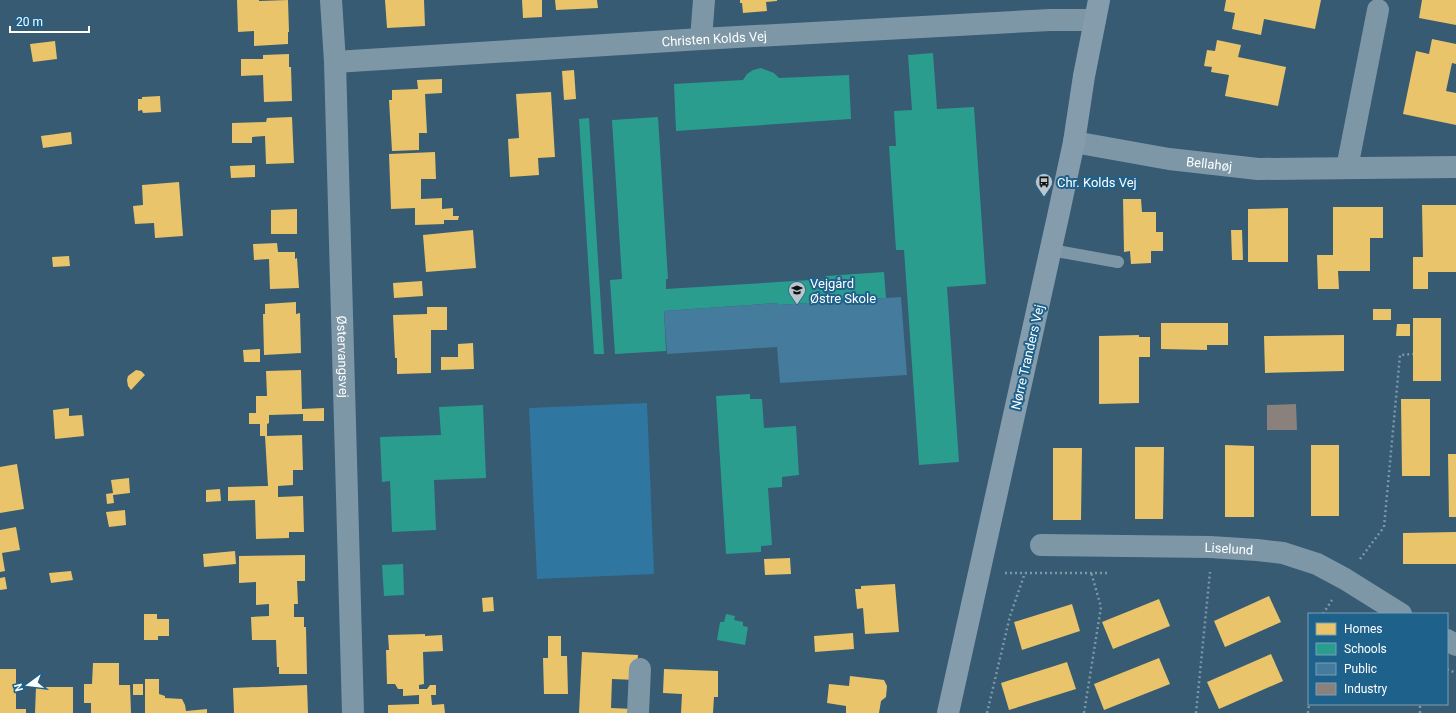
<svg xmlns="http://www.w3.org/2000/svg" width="1456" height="713" font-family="Roboto,sans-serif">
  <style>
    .pitch { fill: #2f76a0 }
    .homes { fill: #e9c46a }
    .schools { fill: #2a9d8f }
    .public { fill: #457b9d }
    .industry { fill: #8a817c }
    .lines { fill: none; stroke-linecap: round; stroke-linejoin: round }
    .path { stroke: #7d97a7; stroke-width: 2.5; stroke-dasharray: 2 3; stroke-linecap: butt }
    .lane { stroke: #7d97a7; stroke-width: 12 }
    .street { stroke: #7d97a7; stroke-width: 22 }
    .secondary { stroke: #859cac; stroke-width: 22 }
    .labels { text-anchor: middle; stroke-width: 4; stroke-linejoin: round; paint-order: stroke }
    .street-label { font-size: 13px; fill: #fff; stroke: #1e618b }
    .poi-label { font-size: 13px; fill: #fff; stroke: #1e618b; text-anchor: start }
  </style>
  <rect width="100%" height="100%" fill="#365b72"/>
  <path class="pitch" d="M647 403 654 574 537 579 529 408Z"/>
  <g class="homes">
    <path d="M237 0H259V1L288 0 289 32H288V44L254 46V31L238 32Z"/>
    <path d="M385 0H424L425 26 387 28Z"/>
    <path d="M522 0H542V17L523 18Z"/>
    <path d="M555 0H597L598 8 556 10Z"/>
    <path d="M740 0H777V1L766 2 767 11 743 13 742 3H740Z"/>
    <path d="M1226 0H1321L1315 29 1264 19 1261 35 1232 29 1235 13 1224 11Z"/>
    <path d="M1422 0H1456V25L1419 18Z"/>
    <path d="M1432 39 1456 44V64L1452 63 1446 91 1456 93V125L1403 114 1416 51 1429 54Z"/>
    <path d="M1217 40 1241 45 1238 57 1286 67 1278 106 1225 96 1229 75 1211 72 1212 67 1204 66 1207 50 1215 51Z"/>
    <path d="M55 41 57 59 33 62 30 44Z"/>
    <path d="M289 54V67H291L292 101 264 102 263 75 241 76V59H263V55Z"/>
    <path d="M574 70 576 99 564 100 562 71Z"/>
    <path d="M442 79V93L425 94 427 133H419V150L392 151 389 100H392V90L418 89 417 80Z"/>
    <path d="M551 92 555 157 538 158 539 175 510 177 508 139 519 138 516 94Z"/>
    <path d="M160 96 161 112 143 113 142 110 138 111V99H142V97Z"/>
    <path d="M292 117 294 163 266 164 265 136 252 137V143H232V123L266 122 267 118Z"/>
    <path d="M71 132 72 144 43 148 41 136Z"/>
    <path d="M435 152 436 179H421V199L442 198V209L453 208V216H459L458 220H444V224L415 225V208L391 209 389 154Z"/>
    <path d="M255 165V177L231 178 230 166Z"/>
    <path d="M179 182 183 236 155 238 154 223 135 224 133 206 143 205 142 185Z"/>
    <path d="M1123 199H1141L1142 212H1156V232H1163V251H1151V263L1131 264 1130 251 1124 252Z"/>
    <path d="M1422 205H1456V272H1428V289H1413V257H1423Z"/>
    <path d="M1333 207H1383V238H1370V271H1338L1339 289H1318L1317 255H1333Z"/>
    <path d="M1288 208V262H1248V209Z"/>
    <path d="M297 209V234H271V210Z"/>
    <path d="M473 230 476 268 426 272 423 235Z"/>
    <path d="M1231 230H1242L1243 260H1232Z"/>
    <path d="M277 243 278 252H295V259L297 258 299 288 270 289 269 259 254 260 253 244Z"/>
    <path d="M69 256 70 266 53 267 52 257Z"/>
    <path d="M422 281 423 296 394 298 393 283Z"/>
    <path d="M296 302V314L300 313 301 353 264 355 263 314H265V304Z"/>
    <path d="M427 307H447V330H431V373L397 374V358H395L393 315 427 314Z"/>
    <rect x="1373" y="309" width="18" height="11"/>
    <rect x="1413" y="318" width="28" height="63"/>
    <path d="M1161 323H1228V345H1207V350L1161 349Z"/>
    <path d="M1397 324H1410V336H1396Z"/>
    <path d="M1139 335V337H1150V357H1139V403L1099 404V336Z"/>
    <path d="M1344 335V371L1265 373 1264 336Z"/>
    <path d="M473 343 474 369 441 370V357H458V344Z"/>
    <path d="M260 349V362H244L243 350Z"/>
    <path d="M136 370 141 371 145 375 131 390 128 386 127 380 128 376Z"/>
    <path d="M301 370 302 409 324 408V421H303V414L269 415V423L267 424V436L302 435 303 470H293V485L278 486V497L303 496 304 532H289V538L256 539 255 500 228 501V487L268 486 265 436H260V424H249V413H256V396H267L266 371Z"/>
    <path d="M1401 399H1430V476H1402Z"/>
    <path d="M69 408V416L82 415 84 436 55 439 53 410Z"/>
    <path d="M1225 445 1254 446V517H1225Z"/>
    <rect x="1311" y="445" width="28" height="71"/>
    <path d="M1135 447H1164L1163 519H1135Z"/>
    <path d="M1053 448H1082L1081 520H1053Z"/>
    <path d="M1448 454H1456V517H1449Z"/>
    <path d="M17 464 24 509 0 513V467Z"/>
    <path d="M129 478 130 493 113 495 114 503 107 504 106 494 113 493 111 480Z"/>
    <path d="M220 489 221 501 206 502V490Z"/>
    <path d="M125 510 126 525 109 527 106 512Z"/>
    <path d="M16 527 20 550 2 553 5 571 0 572V530Z"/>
    <path d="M1456 532V564H1403V533Z"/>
    <path d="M235 551 236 564 204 567 203 554Z"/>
    <path d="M305 555V581H297L298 604H294V617H304V627H306L307 674H279V667H277L276 640H252L251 617 269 616V604L256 605V582L239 583V556Z"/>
    <path d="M790 558 791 574 765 575 764 559Z"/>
    <path d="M71 571 73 580 51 583 49 573Z"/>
    <path d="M5 577 7 589 0 590V578Z"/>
    <path d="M895 584 899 632 865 634 863 608 857 609 855 589H861V586Z"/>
    <path d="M1269 596 1281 622 1225 647 1214 621Z"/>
    <path d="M493 597 494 611 483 612 482 598Z"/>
    <path d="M1159 599 1170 626 1113 649 1102 622Z"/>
    <path d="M1072 604 1080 631 1022 650 1014 622Z"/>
    <path d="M144 614H157V619H169V636H158V640H144Z"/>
    <path d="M853 633 854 649 815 652 814 636Z"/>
    <path d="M425 634V636L442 635 443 651 423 652 424 684 419 685V689H427L430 685H436V695H431L432 705 444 704 445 713H388V705L419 704V695L403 696V689H398L395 684H387L386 650H389L388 635Z"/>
    <path d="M548 636H561V656H567L568 694H544L543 658H548Z"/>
    <path d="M582 652 638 655 636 680 612 679 611 708 634 709V713H579Z"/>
    <path d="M1271 654 1283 681 1219 709 1207 682Z"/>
    <path d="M1159 658 1170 684 1104 710 1094 684Z"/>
    <path d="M1067 662 1076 689 1009 710 1001 683Z"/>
    <path d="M93 663H119V685H130L131 713H91V703H84V684H92Z"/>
    <path d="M0 669H16V709H26V713H0Z"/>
    <path d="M664 669 718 671V697H714L713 713H681L682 694 663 693Z"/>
    <path d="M850 676 884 680 887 686 886 697 881 701 879 713H846V706L827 703 829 684 849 686Z"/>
    <path d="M145 679H159V694L165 696V698L182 699 185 705 186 711 207 709V713H145Z"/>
    <rect x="133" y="684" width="10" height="11"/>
    <path d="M307 685 308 713H234L233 688Z"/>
    <path d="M36 687H73V713H35Z"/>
  </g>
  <g class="schools">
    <path d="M933 53 937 109 974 107 986 284 947 287 959 462 919 465 904 250H896L889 146H896L894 111 912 110 908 55Z"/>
    <path d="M761 68 774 73 779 78 849 75 851 119 676 131 674 84 743 80 747 74 753 70Z"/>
    <path d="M658 117 668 279H666V289L826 279V276L884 272 886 298 778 305V303L664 311 666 351 615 354 610 280 622 279 612 120Z"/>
    <path d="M589 118 604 354H594L579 119Z"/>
    <path d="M750 394V399H762L764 428 796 426 799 475 782 477V487L768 488 772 545 761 546V552L726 554 716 396Z"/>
    <path d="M483 405 486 478 434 480 436 530 392 532 390 481 382 482 380 437 441 435 439 407Z"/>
    <path d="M403 564 404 595 384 596 382 565Z"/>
    <path d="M726 614 735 616 734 620 743 622V626L748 627 745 645 717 640 720 622H724Z"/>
  </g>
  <path class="public" d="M901 297 907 375 780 383 777 347 667 354 664 311 778 303V305Z"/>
  <path class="industry" d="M1296 404 1297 430H1267V405Z"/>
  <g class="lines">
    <g class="path">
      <path d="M1360 559 1384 527 1400 355 1413 354"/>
      <path d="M1005 573H1108"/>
      <path d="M1323 614 1332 600"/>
      <path d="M1447 669 1456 673"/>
      <path d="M987 713 1010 616 1025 573"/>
      <path d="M1084 713 1101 607 1091 572"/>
      <path d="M1196 713 1210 572"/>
      <path d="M1308 713 1309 704"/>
      <path d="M1420 713V704"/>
    </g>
    <path class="lane" d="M1051 250 1118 262"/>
    <g class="street">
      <path id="s1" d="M331 0 335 62 353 713"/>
      <path d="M701 39 704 0"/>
      <path id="s2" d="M335 62 701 39 1050 20H1095"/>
      <path id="s3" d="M1074 142 1169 159 1258 169 1456 167"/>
      <path d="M1347 168 1378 10"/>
      <path id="s4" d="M1041 545 1210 547 1257 550 1283 553 1317 564 1345 579 1401 614"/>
      <path d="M1447 640 1456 645"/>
      <path d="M638 713 640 669"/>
    </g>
    <path class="secondary" d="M948 713 1059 212 1074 142 1084 76 1099 0"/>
  </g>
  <defs>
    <symbol id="bus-pin" viewBox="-11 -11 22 30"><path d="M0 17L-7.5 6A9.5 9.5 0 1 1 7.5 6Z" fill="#b9c6ce" stroke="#1e618b"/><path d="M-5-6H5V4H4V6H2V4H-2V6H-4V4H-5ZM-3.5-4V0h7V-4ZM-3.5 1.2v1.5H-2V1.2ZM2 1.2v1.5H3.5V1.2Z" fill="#111"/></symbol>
    <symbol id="school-pin" viewBox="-11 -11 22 30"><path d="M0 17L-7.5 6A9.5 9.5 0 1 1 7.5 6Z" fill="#b9c6ce" stroke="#1e618b"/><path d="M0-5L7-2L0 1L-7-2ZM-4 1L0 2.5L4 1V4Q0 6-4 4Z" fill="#111"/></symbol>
  </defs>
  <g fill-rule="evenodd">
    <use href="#bus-pin" x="1034" y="172" width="20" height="27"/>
    <use href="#school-pin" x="787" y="280" width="20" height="27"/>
  </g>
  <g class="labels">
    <g class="street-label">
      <text dy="5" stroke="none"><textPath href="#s2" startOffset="380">Christen Kolds Vej</textPath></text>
      <text dy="5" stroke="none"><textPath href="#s3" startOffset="137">Bellahøj</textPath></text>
      <text dy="5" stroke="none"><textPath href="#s1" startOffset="357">Østervangsvej</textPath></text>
      <text transform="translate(1027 357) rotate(-77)" y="5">Nørre Tranders Vej</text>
      <text dy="5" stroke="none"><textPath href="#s4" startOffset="188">Liselund</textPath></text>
    </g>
    <g class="poi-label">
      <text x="1057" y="187">Chr. Kolds Vej</text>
      <text x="810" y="288">Vejgård<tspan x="810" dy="15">Østre Skole</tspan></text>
    </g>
  </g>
  <rect x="1308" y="613" width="140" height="92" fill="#1e618b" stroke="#78a0b9"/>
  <rect x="1316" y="623" width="20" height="12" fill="#e9c46a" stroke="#78a0b9"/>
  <text x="1344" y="633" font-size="12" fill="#ffffff">Homes</text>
  <rect x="1316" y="643" width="20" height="12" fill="#2a9d8f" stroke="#78a0b9"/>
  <text x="1344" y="653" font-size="12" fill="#ffffff">Schools</text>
  <rect x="1316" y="663" width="20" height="12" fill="#457b9d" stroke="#78a0b9"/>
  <text x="1344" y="673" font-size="12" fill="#ffffff">Public</text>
  <rect x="1316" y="683" width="20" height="12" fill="#8a817c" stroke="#78a0b9"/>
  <text x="1344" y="693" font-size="12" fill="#ffffff">Industry</text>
  <g transform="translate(28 685) rotate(255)" stroke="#1e618b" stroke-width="3" paint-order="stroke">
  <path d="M0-3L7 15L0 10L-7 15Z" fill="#ffffff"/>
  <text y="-6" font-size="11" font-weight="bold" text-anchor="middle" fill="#ffffff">N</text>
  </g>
  <path d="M10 26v6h79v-6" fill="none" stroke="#ffffff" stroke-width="2"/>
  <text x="16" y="26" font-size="12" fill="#ffffff" stroke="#1e618b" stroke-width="3" paint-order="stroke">20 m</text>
</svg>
